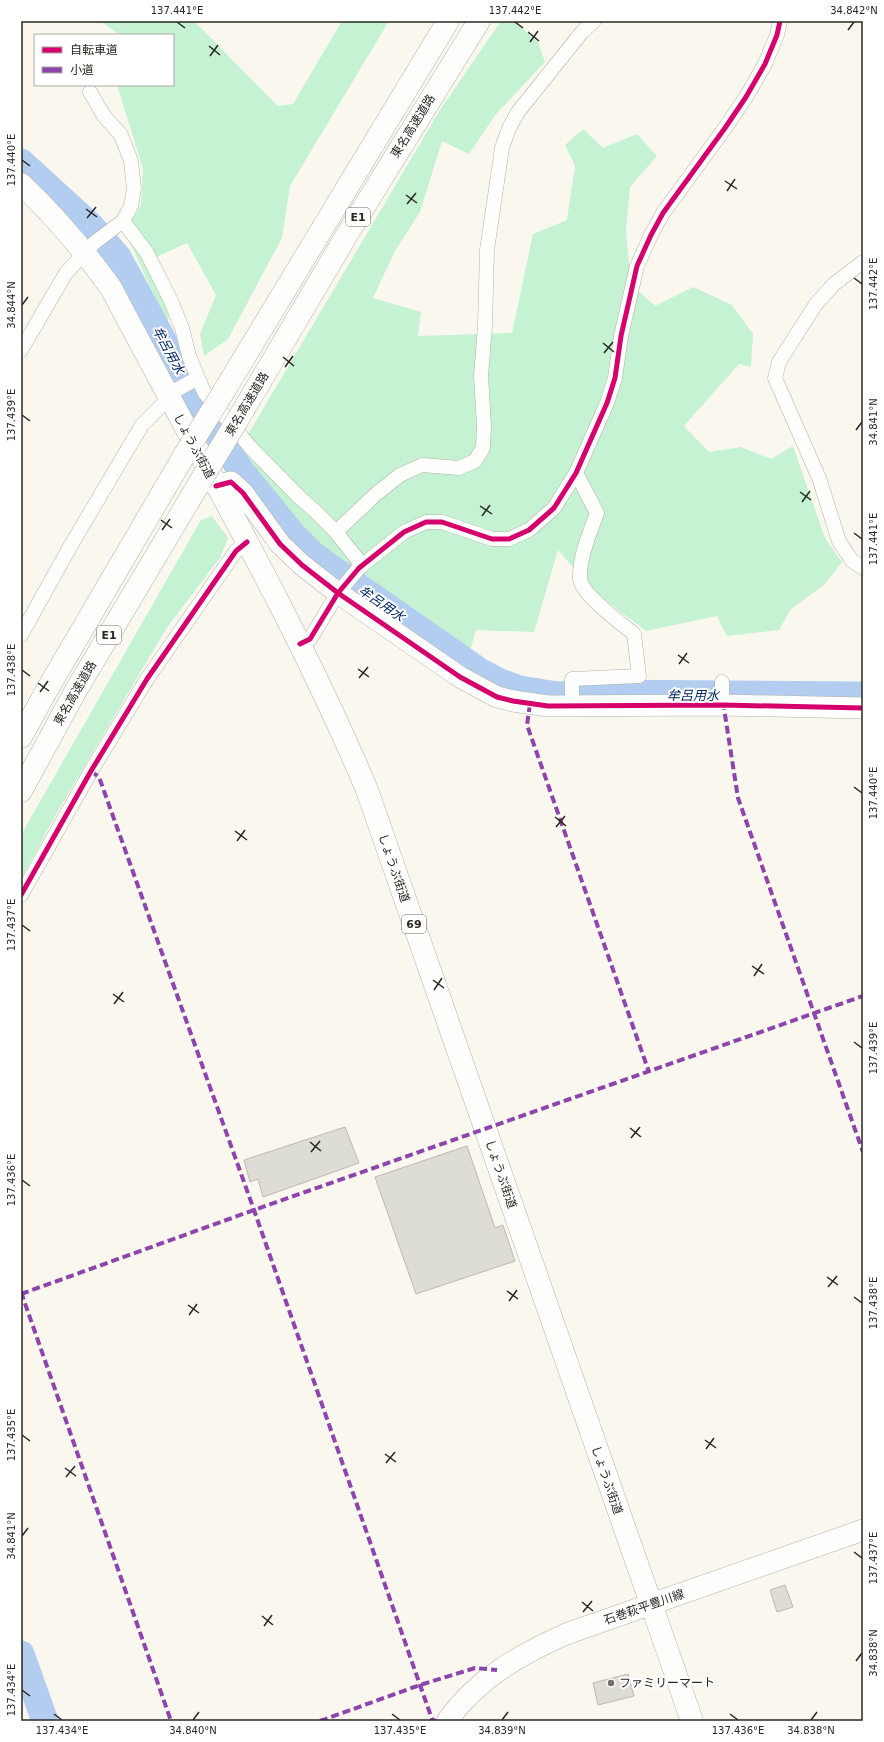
<svg xmlns="http://www.w3.org/2000/svg" width="884" height="1742" font-family="'DejaVu Sans','Noto Sans JP',sans-serif">
  <style>
    .green { fill: #c5f2d2 }
    .lines { fill: none; stroke-linecap: round; stroke-linejoin: round }
    .river { stroke: #b3cdf1; stroke-width: 27 }
    .building { fill: #deddd5; stroke: #bab9b1 }
    .street-casing { stroke: #b2b1a9; stroke-width: 15 }
    .secondary-casing { stroke: #b2b1a9; stroke-width: 22 }
    .primary-casing { stroke: #b2b1a9; stroke-width: 23 }
    .highway-casing { stroke: #b2b1a9; stroke-width: 23 }
    .street { stroke: #fefefc; stroke-width: 14 }
    .secondary { stroke: #fefefc; stroke-width: 21 }
    .primary { stroke: #fefefc; stroke-width: 22 }
    .highway { stroke: #fefefc; stroke-width: 22 }
    .highway-bridge-casing { stroke: #b2b1a9; stroke-width: 23; stroke-linecap: butt }
    .highway-bridge { stroke: #fefefc; stroke-width: 22 }
    .quiet { stroke: #8e44ad; stroke-width: 4; stroke-dasharray: 8 4; stroke-linecap: butt }
    .cycleway-casing { stroke: #fff; stroke-width: 8 }
    .cycleway { stroke: #d6006c; stroke-width: 5 }
    .ticks { fill: none; stroke: #282720; stroke-width: 1.5 }
    .poi-dot { fill: #727068; stroke: #fff; stroke-width: 1.5 }
    .labels { text-anchor: middle; stroke-width: 4; stroke-linejoin: round; paint-order: stroke }
    .shield { fill: #fff; stroke: #686863; stroke-width: 1 }
    .shield-label { font-size: 11px; font-weight: bold; fill: #282720 }
    .street-label { font-size: 12px; fill: #282720; stroke: #fff }
    .poi-label { font-size: 12px; fill: #282720; stroke: #fff; text-anchor: start }
    .water-label { font-size: 13px; font-style: italic; fill: #002864; stroke: #fff }
    .neatline { fill: none; stroke: #282720; stroke-width: 1.5 }
    .ticks-label { font-size: 10px; text-anchor: middle; fill: #282720 }
  </style>
  <rect width="100%" height="100%" fill="#faf8ee"/>
  <g class="green">
    <path d="M100 21H194L278 106 293 104 342 21H389L290 186 282 238 228 339 204 356 200 334 216 295 187 243 152 259 169 310 168 326 125 232 141 205 143 169 117 85H173V35H120Z"/>
    <path d="M501 21H514L538 42 545 62 496 114 469 154 442 141 420 212 395 251 373 298 421 312 418 336 512 333 533 234 567 220 575 166 565 145 583 129 603 148 637 134 657 156 630 187 626 231 631 284 655 306 693 287 732 305 753 334 751 367 739 364 684 426 709 452 741 447 771 459 793 446 825 538 842 562 825 584 790 610 779 630 727 636 717 616 646 631 594 592 558 550 534 632 476 630 469 654C427 624 384 594 343 562 302 530 260 497 240 448L440 110Z"/>
    <path d="M212 516 228 538 220 558 168 626 59 809 21 879V835L201 520Z"/>
  </g>
  <g class="lines">
    <g class="river">
      <path d="M21 162 91 226 118 257 195 399 241 471 294 536 312 554 330 567 481 672 500 682 520 689 557 695 604 693 863 695"/>
      <path d="M21 1654 45 1721"/>
    </g>
  </g>
  <g class="building">
    <path d="M345 1127 359 1163 263 1197 258 1179 250 1182 244 1160Z"/>
    <path d="M467 1146 495 1228 503 1225 515 1261 416 1294 375 1177Z"/>
    <path d="M785 1585 793 1607 777 1612 770 1590Z"/>
    <path d="M628 1674 634 1696 598 1705 593 1683Z"/>
  </g>
  <g class="lines">
    <defs>
      <g id="street">
        <path d="M123 221 147 253 171 301 182 328 189 356 198 378"/>
        <path d="M863 262 834 284 816 304 779 362 775 378 819 478 839 541 852 561 863 568"/>
        <path d="M21 350 66 273 94 243 123 221 131 206 134 189 131 161 121 135 104 116 90 92"/>
        <path d="M336 532 376 494 400 475 422 465 459 468 475 461 483 448 484 426 481 376 485 326 487 250 502 148 509 128 518 112 582 32 594 21"/>
        <path d="M21 635 71 545 142 425 178 389 198 378 204 392 252 449 298 496 315 511 336 532 362 565"/>
        <path d="M300 644 310 639 338 593 359 568 404 532 426 522H442L492 539H509L529 530 554 508 576 473 607 403 615 378 621 336 637 266 651 235 663 213 725 128 746 97 765 64 777 35 780 21"/>
        <path d="M722 682V700"/>
        <path d="M572 706V679L639 676 634 634C622 624 581 594 580 579 579 557 590 533 597 513L576 473"/>
        <path d="M21 895 91 771 147 679 236 551 247 542"/>
      </g>
      <g id="secondary">
        <path d="M216 486 231 482 243 493 280 544 302 565 338 593 460 677 497 697 513 701 548 706 723 705 863 708"/>
        <path d="M447 1721C477 1679 519 1655 566 1634L863 1530"/>
      </g>
      <path id="primary" d="M21 184C56 217 83 249 111 288 198 454 294 617 367 790L692 1721"/>
      <g id="highway">
        <path d="M224 391 448 21"/>
        <path d="M241 414 348 233 479 21"/>
        <path d="M21 737 48 688 185 454"/>
        <path d="M21 791 75 692 200 482"/>
      </g>
    </defs>
    <use href="#street" class="street-casing"/>
    <use href="#secondary" class="secondary-casing"/>
    <use href="#primary" class="primary-casing"/>
    <use href="#highway" class="highway-casing"/>
    <use href="#street" class="street"/>
    <use href="#secondary" class="secondary"/>
    <use href="#primary" class="primary"/>
    <use href="#highway" class="highway"/>
    <defs>
      <g id="highway-bridge">
        <path d="M185 454 224 391"/>
        <path d="M200 482 241 414"/>
      </g>
    </defs>
    <use href="#highway-bridge" class="highway-bridge-casing"/>
    <use href="#highway-bridge" class="highway-bridge"/>
    <g class="quiet">
      <path d="M723 702 738 798 863 1152"/>
      <path d="M530 704 527 725 649 1072"/>
      <path d="M91 771 99 777 254 1210 420 1685 432 1719 435 1721"/>
      <path d="M21 1292 171 1721"/>
      <path d="M21 1294 254 1210 863 996"/>
      <path d="M320 1721 420 1685 475 1668 497 1670"/>
    </g>
    <defs>
      <g id="cycleway">
        <path d="M216 486 231 482 243 493 280 544 302 565 338 593 460 677 497 697 513 701 548 706 723 705 863 708"/>
        <path d="M300 644 310 639 338 593 359 568 404 532 426 522H442L492 539H509L529 530 554 508 576 473 607 403 615 378 621 336 637 266 651 235 663 213 725 128 746 97 765 64 777 35 780 21"/>
        <path d="M21 895 91 771 147 679 236 551 247 542"/>
      </g>
    </defs>
    <use href="#cycleway" class="cycleway-casing"/>
    <use href="#cycleway" class="cycleway"/>
  </g>
  <path class="ticks" d="M177 22 185 28M515 22 523 28M848 30 854 22M528 32 539 41M530 42 538 31M209 46 220 55M210 56 218 45M22 160 30 166M725 181 737 189M727 191 735 179M406 195 417 203M407 204 416 193M86 209 97 217M87 218 96 207M854 278 862 284M22 305 28 297M603 343 614 352M604 353 613 342M283 357 294 366M285 367 293 356M22 415 30 421M856 430 862 422M800 492 811 500M802 502 810 491M480 506 492 514M482 516 490 505M161 520 172 528M162 530 170 519M854 533 862 539M678 655 689 663M679 664 687 653M358 669 369 677M22 670 30 676M359 678 368 667M38 683 49 691M40 692 48 681M854 787 862 793M555 817 566 826M556 827 565 816M235 831 247 840M237 841 245 830M22 925 30 931M752 966 764 974M754 976 762 964M433 980 444 988M434 990 442 978M113 994 124 1002M114 1004 123 992M854 1042 862 1048M630 1128 641 1137M631 1138 640 1127M310 1142 321 1151M311 1152 320 1141M22 1180 30 1186M827 1277 838 1285M828 1287 837 1276M507 1291 518 1299M854 1297 862 1303M509 1301 517 1290M188 1305 199 1313M189 1315 197 1304M22 1435 30 1441M705 1440 716 1448M706 1449 714 1438M385 1454 396 1462M386 1463 395 1452M65 1468 76 1476M66 1477 75 1466M22 1536 28 1528M854 1552 862 1558M582 1602 593 1611M583 1612 592 1601M262 1616 273 1625M264 1626 272 1615M856 1661 862 1653M22 1690 30 1696M54 1714 62 1720M392 1714 400 1720M730 1714 738 1720M193 1720 199 1712M502 1720 508 1712M811 1720 817 1712"/>
  <circle class="poi-dot" cx="611" cy="1683" r="4"/>
  <g class="labels">
    <g class="shield">
      <rect x="346" y="208" width="24" height="18" rx="3"/>
      <rect x="97" y="626" width="24" height="18" rx="3"/>
      <rect x="402" y="915" width="24" height="18" rx="3"/>
    </g>
    <g class="shield-label">
      <text x="358" y="221">E1</text>
      <text x="109" y="639">E1</text>
      <text x="414" y="928">69</text>
    </g>
    <g class="street-label">
      <text transform="translate(413 126) rotate(-58)" y="4">東名高速道路</text>
      <text transform="translate(247 404) rotate(-59)" y="4">東名高速道路</text>
      <text transform="translate(194 446) rotate(62)" y="4">しょうぶ街道</text>
      <text transform="translate(75 693) rotate(-60)" y="4">東名高速道路</text>
      <text transform="translate(394 868) rotate(71)" y="4">しょうぶ街道</text>
      <text transform="translate(501 1174) rotate(71)" y="4">しょうぶ街道</text>
      <text transform="translate(607 1480) rotate(71)" y="4">しょうぶ街道</text>
      <text transform="translate(644 1607) rotate(-19)" y="4">石巻萩平豊川線</text>
    </g>
    <g class="poi-label">
      <text x="619" y="1687">ファミリーマート</text>
    </g>
    <g class="water-label">
      <text transform="translate(169 350) rotate(62)" y="5">牟呂用水</text>
      <text transform="translate(382 603) rotate(35)" y="5">牟呂用水</text>
      <text x="693" y="700">牟呂用水</text>
    </g>
  </g>
  <rect width="884" height="1742" fill="none" stroke="#ffffff" stroke-width="44"/>
  <rect x="34" y="34" width="140" height="52" fill="#ffffff" stroke="#a9a9a6"/>
  <rect x="42" y="47" width="20" height="6" fill="#d6006c" stroke="#a9a9a6"/>
  <text x="70" y="54" font-size="12" fill="#282720">自転車道</text>
  <rect x="42" y="67" width="20" height="6" fill="#8e44ad" stroke="#a9a9a6"/>
  <text x="70" y="74" font-size="12" fill="#282720">小道</text>
  <rect x="22" y="22" width="840" height="1698" class="neatline"/>
  <g class="ticks-label">
    <text x="177" y="14">137.441°E</text>
    <text x="515" y="14">137.442°E</text>
    <text x="854" y="14">34.842°N</text>
    <text transform="translate(11 160) rotate(-90)" y="4">137.440°E</text>
    <text transform="translate(873 284) rotate(-90)" y="4">137.442°E</text>
    <text transform="translate(11 305) rotate(-90)" y="4">34.844°N</text>
    <text transform="translate(11 415) rotate(-90)" y="4">137.439°E</text>
    <text transform="translate(873 422) rotate(-90)" y="4">34.841°N</text>
    <text transform="translate(873 539) rotate(-90)" y="4">137.441°E</text>
    <text transform="translate(11 670) rotate(-90)" y="4">137.438°E</text>
    <text transform="translate(873 793) rotate(-90)" y="4">137.440°E</text>
    <text transform="translate(11 925) rotate(-90)" y="4">137.437°E</text>
    <text transform="translate(873 1048) rotate(-90)" y="4">137.439°E</text>
    <text transform="translate(11 1180) rotate(-90)" y="4">137.436°E</text>
    <text transform="translate(873 1303) rotate(-90)" y="4">137.438°E</text>
    <text transform="translate(11 1435) rotate(-90)" y="4">137.435°E</text>
    <text transform="translate(11 1536) rotate(-90)" y="4">34.841°N</text>
    <text transform="translate(873 1558) rotate(-90)" y="4">137.437°E</text>
    <text transform="translate(873 1653) rotate(-90)" y="4">34.838°N</text>
    <text transform="translate(11 1690) rotate(-90)" y="4">137.434°E</text>
    <text x="62" y="1734">137.434°E</text>
    <text x="193" y="1734">34.840°N</text>
    <text x="400" y="1734">137.435°E</text>
    <text x="502" y="1734">34.839°N</text>
    <text x="738" y="1734">137.436°E</text>
    <text x="811" y="1734">34.838°N</text>
  </g>
</svg>
